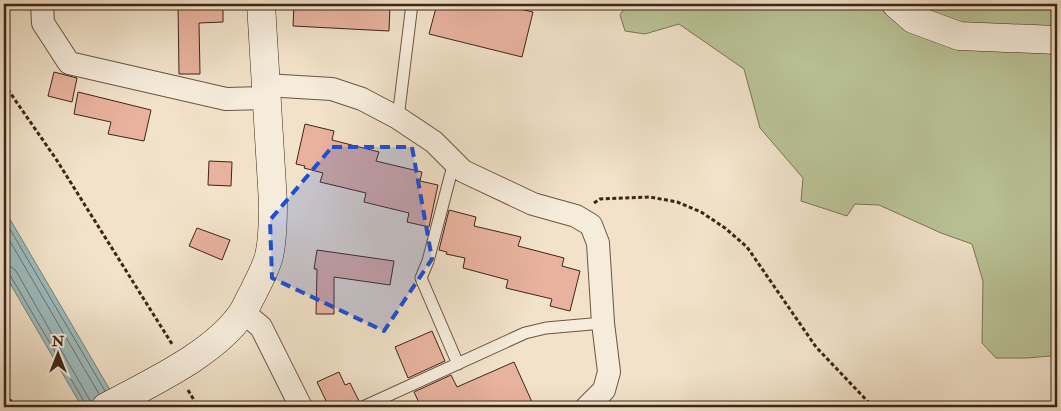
<svg xmlns="http://www.w3.org/2000/svg" width="1061" height="411" font-family="'IM FELL Double Pica',serif">
  <style>
    .green { fill: #b9c397; stroke: #7c7456 }
    .water { fill: #9dbcbe; stroke: #77807b }
    .lines { fill: none; stroke-linecap: round; stroke-linejoin: round }
    .shore { stroke: #6e706a; stroke-width: 1 }
    .building { fill: #e8b29e; stroke: #3f2516 }
    .lane-casing { stroke: #6c5443; stroke-width: 13 }
    .street-casing { stroke: #6c5443; stroke-width: 24 }
    .secondary-casing { stroke: #3f2516; stroke-width: 29 }
    .path { stroke: #3f2516; stroke-width: 3; stroke-dasharray: 4 2.5; stroke-linecap: butt }
    .lane { stroke: #f6ecdc; stroke-width: 11 }
    .street { stroke: #f6ecdc; stroke-width: 22 }
    .secondary { stroke: #f6ecdc; stroke-width: 28 }
    .marked { fill: #1d4ed8; fill-opacity: 0.2; stroke: #1d4ed8; stroke-width: 4; stroke-dasharray: 10 6; stroke-linejoin: round }
  </style>
  <rect width="100%" height="100%" fill="#f1e2c9"/>
  <filter id="stains"><feTurbulence type="fractalNoise" baseFrequency=".004" numOctaves="4"/><feColorMatrix values="0 0 0 0 .2 0 0 0 0 .09 0 0 0 0 .02 0 0 0 .5 -.17"/></filter>
  <radialGradient id="worn" r=".72"><stop offset=".6" stop-color="#630" stop-opacity="0"/><stop offset="1" stop-color="#630" stop-opacity=".3"/></radialGradient>
  <path class="green" d="M627 4H1057V358L1050 356 1027 358H996L982 343 983 281 972 244 941 233 879 205 855 204 847 216 801 201 803 178 760 128 744 69 679 24 645 34 625 31 620 15Z"/>
  <path class="water" d="M4 209 120 407H82L4 273Z"/>
  <g class="lines">
    <g class="shore">
      <path d="M4 219 105 391"/>
      <path d="M4 231 99 394"/>
      <path d="M4 265 10 266 16 271 92 404"/>
      <path d="M4 272 10 275 85 403V407"/>
    </g>
  </g>
  <g class="building">
    <path d="M178 4H223V22L199 23 200 74H179Z"/>
    <path d="M294 4H390L389 31 293 26Z"/>
    <path d="M437 4H498L533 12 522 57 429 34Z"/>
    <path d="M54 72 77 78 72 102 48 96Z"/>
    <path d="M78 92 151 110 144 141 108 134 111 122 74 114Z"/>
    <path d="M305 124 334 131 332 140 379 152 376 161 422 172 420 181 438 185 429 227 407 222 409 213 364 202 366 193 320 182 323 173 304 168 305 166 296 164Z"/>
    <path d="M209 161 232 162 231 186 208 185Z"/>
    <path d="M449 210 476 217 474 226 521 237 518 246 564 258 562 266 580 271 570 311 550 306 552 299 506 288 508 280 463 268 465 258 446 254 447 252 439 250Z"/>
    <path d="M197 228 230 240 222 260 189 246Z"/>
    <path d="M317 250 394 261 390 285 334 277V314H316L317 269H314Z"/>
    <path d="M432 331 445 361 408 378 395 347Z"/>
    <path d="M514 362 532 402 520 407H421L414 392 451 375 457 387Z"/>
    <path d="M339 372 345 385 350 383 359 401 356 407H329L317 382Z"/>
  </g>
  <g class="lines">
    <defs>
      <g id="lane">
        <path d="M398 118 412 4"/>
        <path d="M454 162 428 261 421 278 458 364"/>
        <path d="M363 407 525 333 546 328 603 323"/>
      </g>
      <g id="street">
        <path d="M42 4 43 23 69 63 226 99 266 98"/>
        <path d="M265 85 332 89 362 99 398 118 434 142 463 171 533 204 576 216 591 225 598 243 603 323 609 372 604 390 587 407"/>
        <path d="M243 312 261 327 301 407"/>
      </g>
      <g id="secondary">
        <path d="M896 4 913 19 959 36 1057 40"/>
        <path d="M106 407C150 383 215 354 243 312 247 305 250 298 254 291 259 280 266 268 269 256 273 239 273 220 273 203L261 4"/>
      </g>
    </defs>
    <use href="#lane" class="lane-casing"/>
    <use href="#street" class="street-casing"/>
    <use href="#secondary" class="secondary-casing"/>
    <g class="path">
      <path d="M4 84 56 159 172 344"/>
      <path d="M594 203 600 199 650 197 677 202 701 212 725 228 747 247 816 347 873 407"/>
      <path d="M4 388 14 407"/>
      <path d="M188 390 198 407"/>
    </g>
    <use href="#lane" class="lane"/>
    <use href="#street" class="street"/>
    <use href="#secondary" class="secondary"/>
  </g>
  <path class="marked" d="M332 147H412L432 259 384 331 272 278 270 220Z"/>
  <rect width="1061" height="411" fill="none" stroke="#f1e2c9" stroke-width="20"/>
  <rect x="5" y="5" width="1051" height="401" fill="none" stroke="#3f2516" stroke-width="2.5"/>
  <rect x="10" y="10" width="1041" height="391" fill="none" stroke="#3f2516"/>
  <g transform="translate(58 354)" stroke="#f6ecdc" stroke-width="4" paint-order="stroke">
  <path d="M0-4L9 19L0 12L-9 19Z" fill="#3f2516"/>
  <text y="-8" font-size="14" font-weight="bold" text-anchor="middle" fill="#3f2516">N</text>
  </g>
  <rect width="100%" height="100%" filter="url(#stains)"/>
  <rect width="100%" height="100%" fill="url(#worn)"/>
</svg>
